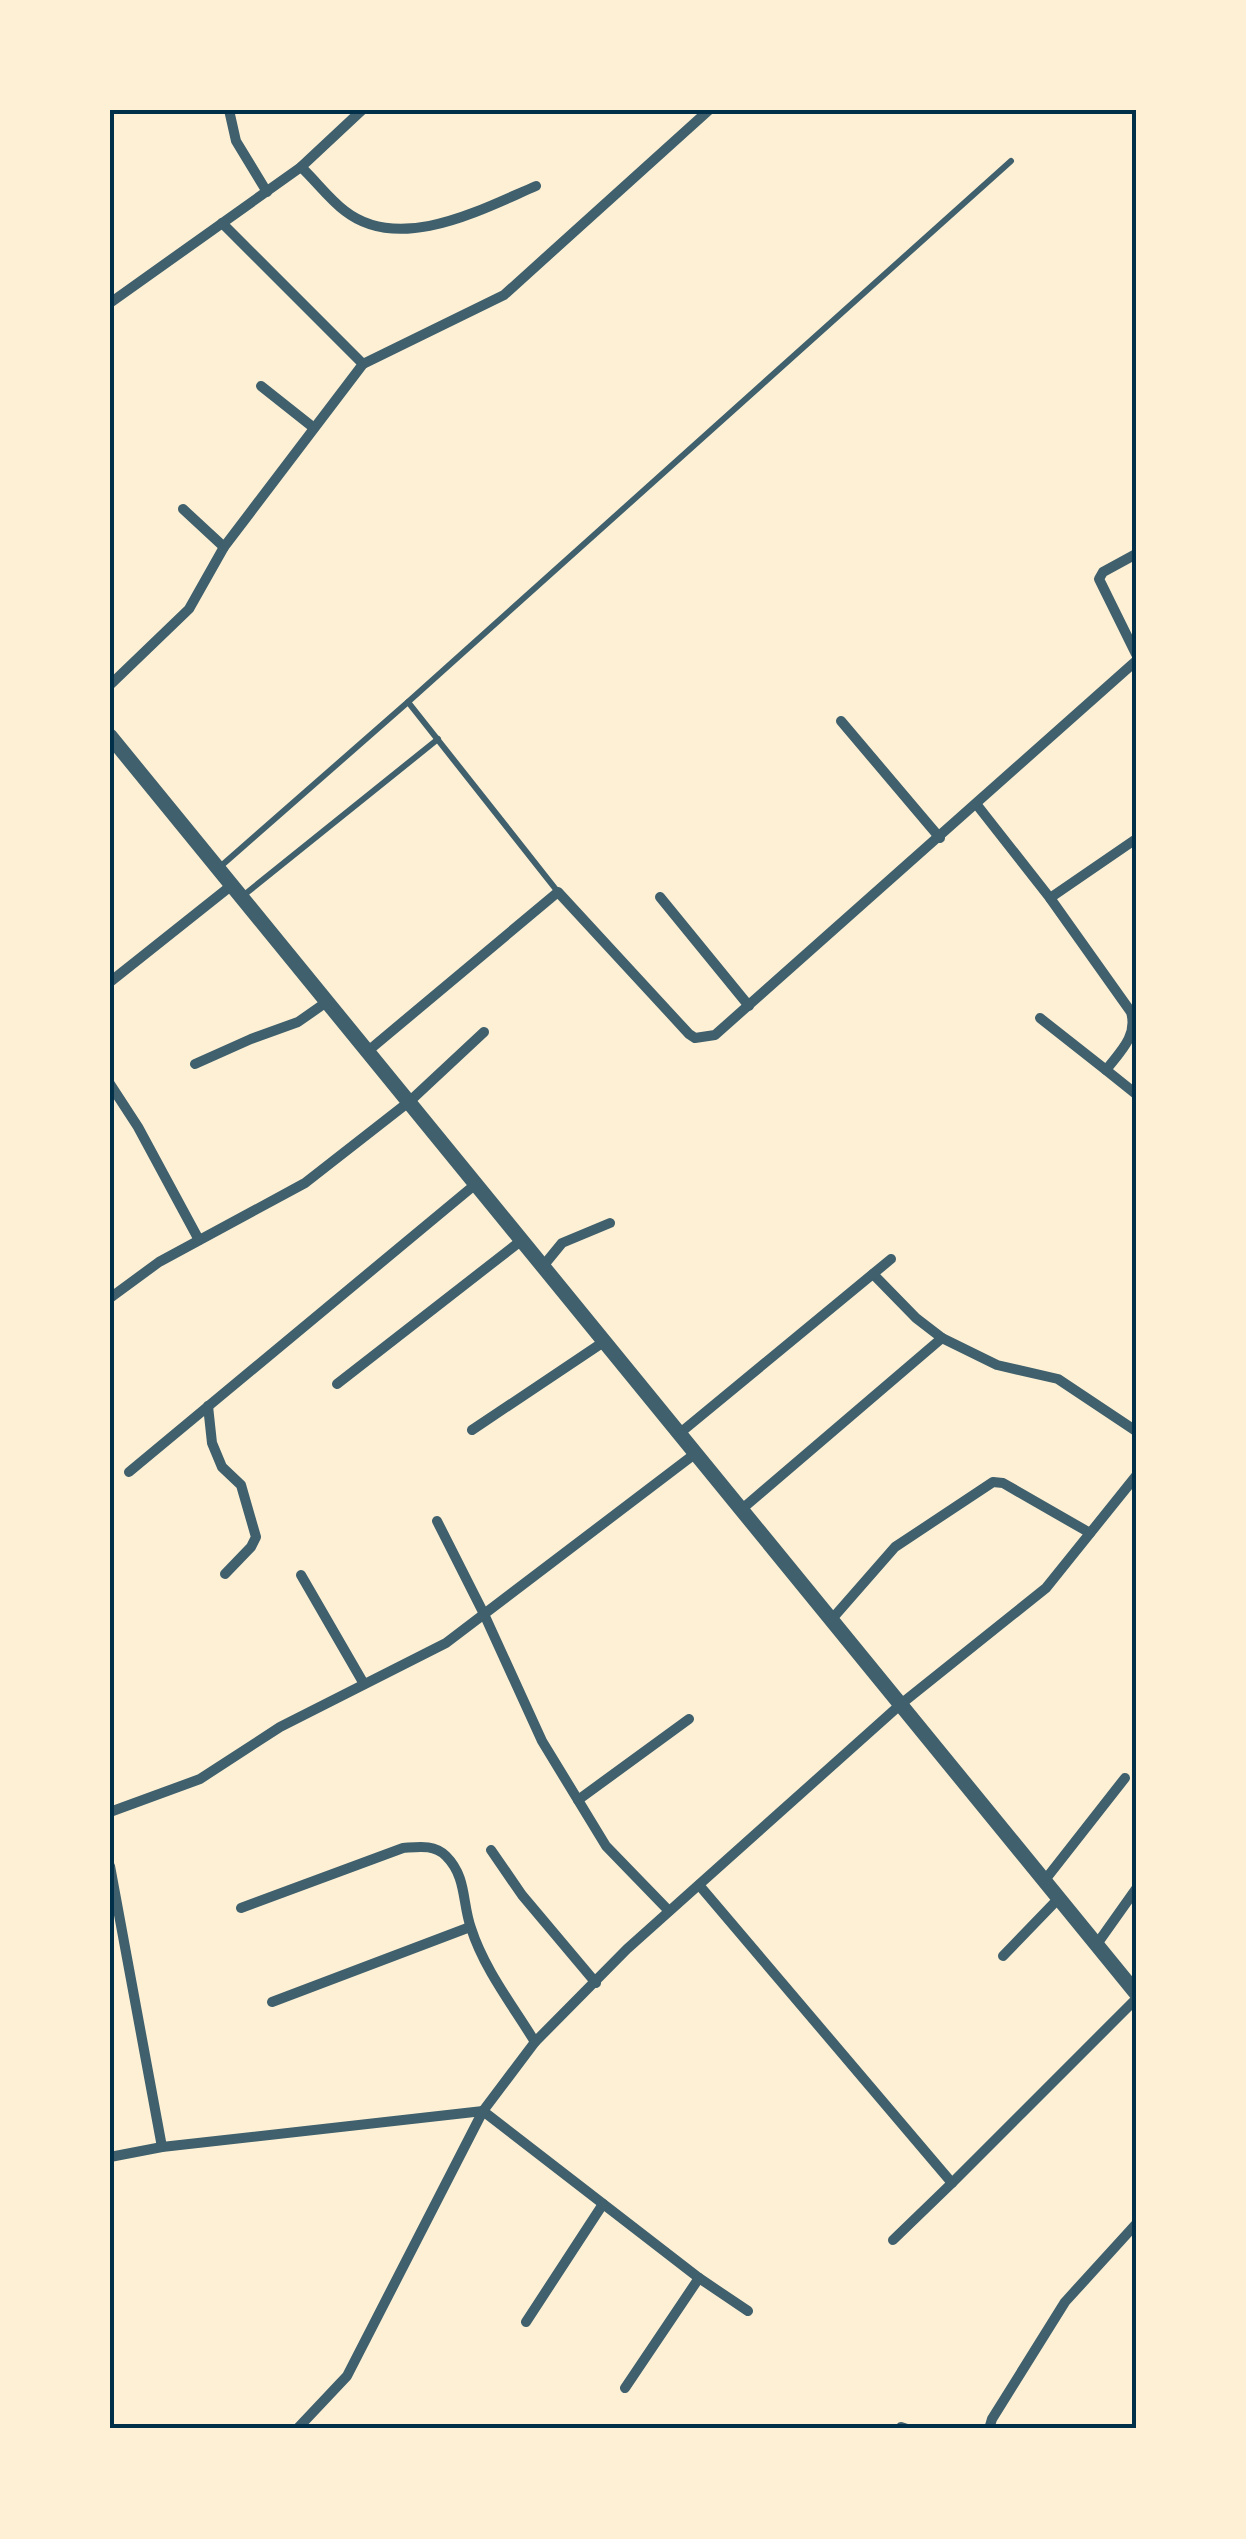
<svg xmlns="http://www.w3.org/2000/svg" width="1246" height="2539" font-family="'Fira Sans',sans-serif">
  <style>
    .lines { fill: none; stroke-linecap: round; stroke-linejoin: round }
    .service { stroke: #3f606c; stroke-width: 6 }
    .minor { stroke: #3f606c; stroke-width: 10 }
    .tertiary { stroke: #3f606c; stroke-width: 15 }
    .neatline { fill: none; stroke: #003049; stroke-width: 4 }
  </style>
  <rect width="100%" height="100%" fill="#fdf0d5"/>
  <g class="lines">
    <g class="service">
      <path d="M408 702 558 892"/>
      <path d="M221 866 408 702 1011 161"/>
      <path d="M244 895 438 739"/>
    </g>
    <g class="minor">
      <path d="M229 110 236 141 267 192"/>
      <path d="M301 167C316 181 329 199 345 211 400 254 482 209 536 186"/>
      <path d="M222 223 363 364"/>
      <path d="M110 303 301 167 362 110"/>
      <path d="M261 386 314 428"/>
      <path d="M183 509 224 547"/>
      <path d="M1136 554 1103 572 1099 579 1136 654"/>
      <path d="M110 685 189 609 224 547 363 364 504 295 709 110"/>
      <path d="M841 721 940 838"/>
      <path d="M977 805 1050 898 1131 1012C1138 1036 1120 1052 1106 1070L1136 1094"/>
      <path d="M660 897 749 1006"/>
      <path d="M1050 898 1136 839"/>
      <path d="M110 982 232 885"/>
      <path d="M1040 1018 1106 1070"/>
      <path d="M368 1051 558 892 689 1034 695 1038 715 1035 1136 661"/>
      <path d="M195 1064 251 1039 298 1022 328 1001"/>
      <path d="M110 1084 138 1127 199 1240"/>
      <path d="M544 1265 562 1243 610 1223"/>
      <path d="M873 1274 916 1318 942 1338"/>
      <path d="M110 1298 159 1262 305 1183 410 1101 484 1032"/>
      <path d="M337 1384 522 1240"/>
      <path d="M208 1406 212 1443 222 1467 241 1485 256 1537 251 1547 225 1574"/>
      <path d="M472 1430 605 1341"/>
      <path d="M680 1433 891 1259"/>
      <path d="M129 1472 477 1183"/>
      <path d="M742 1509 942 1338 997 1365 1058 1379 1136 1431"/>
      <path d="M437 1521 484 1614 542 1741 606 1846 669 1911"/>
      <path d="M301 1575 364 1684"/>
      <path d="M832 1619 895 1547 993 1482 1003 1483 1090 1533"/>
      <path d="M578 1800 689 1719"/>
      <path d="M110 1812 200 1779 280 1727 446 1643 696 1453"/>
      <path d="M491 1850 522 1895 596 1983"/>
      <path d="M110 1866 162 2147"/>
      <path d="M1045 1880 1125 1778"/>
      <path d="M699 1885 952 2183 1136 1999"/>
      <path d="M241 1908 403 1848C418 1847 434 1844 446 1856 467 1877 462 1903 471 1928 484 1969 513 2006 535 2042"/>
      <path d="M1097 1944 1136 1889"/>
      <path d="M1003 1956 1059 1898"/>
      <path d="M272 2002 470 1927"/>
      <path d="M483 2111 699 2278 748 2311"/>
      <path d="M110 2157 162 2147 483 2111"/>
      <path d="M893 2240 952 2183"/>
      <path d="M526 2322 603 2204"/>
      <path d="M625 2388 699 2278"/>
      <path d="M901 2427 907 2429"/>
      <path d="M297 2429 347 2376 483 2111 535 2042 627 1949 901 1704 1046 1588 1136 1476"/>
      <path d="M989 2429 992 2419 1065 2302 1136 2224"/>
    </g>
    <path class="tertiary" d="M110 736 1136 1993"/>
  </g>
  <rect width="1246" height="2539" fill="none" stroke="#fdf0d5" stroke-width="225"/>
  <rect x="112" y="112" width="1022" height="2314" class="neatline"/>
</svg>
